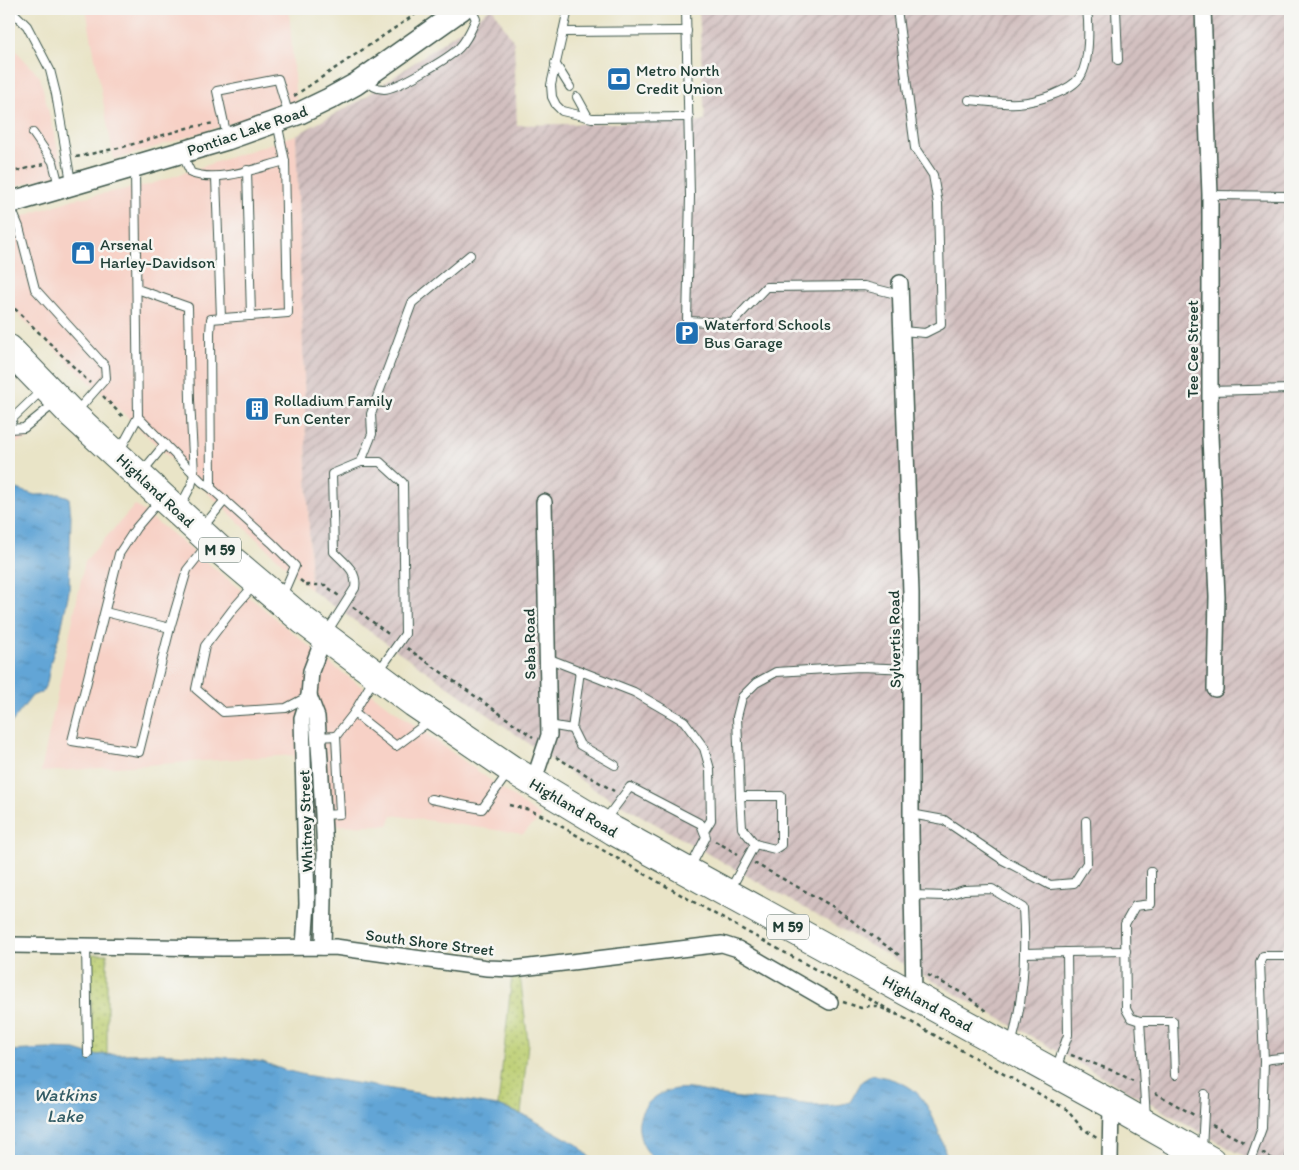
<svg xmlns="http://www.w3.org/2000/svg" width="1299" height="1170" font-family="Itim,sans-serif">
  <style>
    .built { fill: #f7d1c6 }
    .industrial { fill: url(#industrial-furrows) }
    .park { fill: url(#park-dots); stroke: #6e8652 }
    .water { fill: url(#water-ripples); stroke: #407185 }
    .lines { fill: none; stroke-linecap: round; stroke-linejoin: round }
    .lane-casing { stroke: #3d564a; stroke-width: 10 }
    .street-casing { stroke: #3d564a; stroke-width: 18 }
    .secondary-casing { stroke: #3d564a; stroke-width: 24 }
    .highway-casing { stroke: #3d564a; stroke-width: 30 }
    .path { stroke: #3d564a; stroke-width: 2.5; stroke-dasharray: 4 4; stroke-linecap: butt }
    .lane { stroke: #fff; stroke-width: 8 }
    .street { stroke: #fff; stroke-width: 15 }
    .secondary { stroke: #fff; stroke-width: 21 }
    .highway { stroke: #fff; stroke-width: 28 }
    .labels { text-anchor: middle; stroke-width: 5; stroke-linejoin: round; paint-order: stroke }
    .shield { fill: #f6f6f2; stroke: #60746d; stroke-width: 1 }
    .shield-label { font-size: 15px; font-weight: bold; fill: #1f3d34 }
    .poi-label { font-size: 16px; fill: #1f3d34; stroke: #f6f6f2; text-anchor: start }
    .street-label { font-size: 16px; fill: #1f3d34; stroke: #f6f6f2 }
    .water-label { font-size: 18px; font-style: italic; fill: #335c65; stroke: #f6f6f2 }
  </style>
  <defs>
    <pattern id="industrial-furrows" width="10" height="10" patternUnits="userSpaceOnUse" patternTransform="scale(1.25)"><rect width="10" height="10" fill="#d2bfbf"/><path d="M-1 1l2-2M0 10L10 0M9 11l2-2" fill="none" stroke="#aa9c9c"/></pattern>
    <pattern id="park-dots" width="8" height="8" patternUnits="userSpaceOnUse" patternTransform="scale(1.25)"><rect width="8" height="8" fill="#bcce71"/><path d="M2 2h.1M6 6h.1" fill="none" stroke="#98a85e" stroke-width="1.8" stroke-linecap="round"/></pattern>
    <pattern id="water-ripples" width="26" height="14" patternUnits="userSpaceOnUse" patternTransform="scale(1.25)"><rect width="26" height="14" fill="#62a5d6"/><path d="M2 4q2-2 4 0t4 0M15 11q2-2 4 0t4 0" fill="none" stroke="#5088ae"/></pattern>
  </defs>
  <rect width="100%" height="100%" fill="#f6f6f2"/>
  <filter id="ink" filterUnits="userSpaceOnUse"><feTurbulence type="fractalNoise" baseFrequency=".02" numOctaves="2"/><feDisplacementMap in="SourceGraphic" scale="10" xChannelSelector="R" yChannelSelector="G"/><feConvolveMatrix kernelMatrix="1 2 1 2 8 2 1 2 1" color-interpolation-filters="sRGB"/></filter>
  <filter id="wash" filterUnits="userSpaceOnUse"><feTurbulence type="fractalNoise" baseFrequency=".0096" numOctaves="4" result="noise"/><feDisplacementMap in="SourceGraphic" scale="20" xChannelSelector="R" yChannelSelector="G"/><feGaussianBlur stdDeviation="1.12" result="paint"/><feColorMatrix in="noise" values="0 0 0 0 0 0 0 0 0 0 0 0 0 0 0 0 0 1.4 0 .05"/><feComposite in="paint" operator="in"/></filter>
  <g filter="url(#wash)">
    <rect width="100%" height="100%" fill="#e9e4c7"/>
    <g class="built">
      <path d="M86 9H289L296 103 114 160Z"/>
      <path d="M9 43 40 77 64 173 9 188Z"/>
      <path d="M296 135 311 590 9 306V221L74 199 148 185Z"/>
      <path d="M9 419 29 439 9 445Z"/>
      <path d="M135 505 186 545 336 668 541 817 523 834 392 815 388 825 299 826 294 755 41 772 85 561Z"/>
    </g>
    <path class="industrial" d="M490 9H493L514 42 517 125 705 121 699 9H1290V1161H1256L1234 1151 592 788 311 590 296 135 364 98Z"/>
    <g class="park">
      <path d="M91 954H107V1054L91 1055Z"/>
      <path d="M512 975H520L528 1043 521 1114 498 1106Z"/>
    </g>
    <g class="water">
      <path d="M14 488 35 495 60 494 69 497 71 516 69 591 61 630 51 661 47 683 42 692 32 696 9 726V491Z"/>
      <path d="M48 1049 75 1050 91 1055 158 1053 236 1058 263 1062 284 1070 305 1075 498 1106 528 1117 578 1145 593 1161H9V1051Z"/>
      <path d="M872 1075C889 1077 913 1084 923 1100 935 1117 942 1141 948 1161H658C647 1154 640 1143 639 1130 636 1108 656 1092 676 1089 692 1087 710 1093 725 1096 745 1099 766 1100 786 1102 808 1104 829 1109 850 1102L862 1081Z"/>
    </g>
  </g>
  <g filter="url(#ink)">
    <g class="lines">
      <defs>
        <g id="lane">
          <path d="M10 9 27 26 50 70 56 94 71 182"/>
          <path d="M568 9 563 32 687 31"/>
          <path d="M686 9 690 196 687 321 732 323 766 287 864 286 900 295"/>
          <path d="M897 9 915 148 933 175 938 204 941 325 925 333 902 331"/>
          <path d="M1116 9 1118 60"/>
          <path d="M563 32 551 85 552 97 556 105 562 111 592 118 689 117"/>
          <path d="M555 63 570 87"/>
          <path d="M365 78C370 85 375 89 384 89 397 89 449 58 459 48 467 40 471 30 476 19L471 9"/>
          <path d="M577 97 588 117"/>
          <path d="M969 100C985 101 1002 104 1018 103 1036 102 1071 91 1080 77 1090 62 1089 26 1087 9"/>
          <path d="M277 122 285 161 288 313 211 319 210 333 211 488 272 543 295 566 282 596"/>
          <path d="M33 133 53 162 59 186"/>
          <path d="M227 137 217 91 278 79 289 116"/>
          <path d="M182 154 191 173C218 183 257 168 285 161"/>
          <path d="M135 169 138 417"/>
          <path d="M247 170 251 316"/>
          <path d="M216 177 221 318"/>
          <path d="M1210 195 1290 196"/>
          <path d="M9 203 19 227 35 289 105 366 106 378 76 412"/>
          <path d="M137 289 188 307 190 400 194 474 191 486 180 507"/>
          <path d="M1210 391 1290 389"/>
          <path d="M9 427 14 417 42 390"/>
          <path d="M9 429 24 428 55 403"/>
          <path d="M119 452 138 417 202 482 211 488"/>
          <path d="M142 472 165 444"/>
          <path d="M160 500 136 528 119 554 72 741 139 752 170 628 187 570 207 545"/>
          <path d="M203 527 225 500"/>
          <path d="M255 584 233 609 205 646 196 689 223 712 286 708 307 697"/>
          <path d="M105 612 170 628"/>
          <path d="M327 632 355 588C358 572 345 563 334 552L332 474 361 462"/>
          <path d="M547 658 634 692 684 721 704 748 710 769 711 820 704 831"/>
          <path d="M580 671 572 729 580 745 615 765"/>
          <path d="M354 713 376 675 405 634 403 483 380 462H361L372 434 371 414 412 303 470 255"/>
          <path d="M549 725 572 729"/>
          <path d="M319 737 336 736 354 713 396 746 431 720"/>
          <path d="M740 796H781V845L775 849 755 844"/>
          <path d="M431 799 482 809 508 773"/>
          <path d="M911 814 944 820 1003 860 1050 885 1074 883 1087 863 1086 821"/>
          <path d="M323 815 340 814 336 736"/>
          <path d="M605 820 630 787 701 824 706 837 690 868"/>
          <path d="M730 890 755 844 742 828 740 796 737 717 742 697 756 683 776 672 860 667 912 669"/>
          <path d="M912 895 945 896 964 890 992 889 1023 908C1026 953 1024 1001 1011 1045"/>
          <path d="M86 946 88 1054"/>
          <path d="M1067 952 1126 951"/>
          <path d="M1024 953 1067 952 1068 1035 1056 1069"/>
          <path d="M1140 1021H1173L1175 1075"/>
          <path d="M1264 1061 1271 1059 1290 1057"/>
          <path d="M1146 1118 1140 1021 1131 1018 1126 1009 1125 924 1135 906 1151 904V872"/>
          <path d="M1202 1149 1205 1094"/>
          <path d="M1250 1161 1262 1128 1264 1061 1260 962 1263 956H1290"/>
          <path d="M1290 1161V1157"/>
        </g>
        <g id="street">
          <path d="M1203 9 1210 195V436L1217 597 1215 689"/>
          <path d="M900 283 911 593V832L914 995"/>
          <path d="M309 696 317 717 320 760 325 851 323 947"/>
          <path d="M533 783 549 735 544 502"/>
          <path d="M9 945 222 948 335 947 487 968 513 969 722 944 738 949 830 1002"/>
          <path d="M304 946 307 904 302 718 309 696 311 671 324 637"/>
          <path d="M1110 1161 1111 1104"/>
        </g>
        <path id="secondary" d="M9 203 227 139 300 113 329 99 356 84 462 9"/>
        <path id="highway" d="M9 349 73 415 221 551 304 621 414 703 511 769 614 831 1111 1104 1211 1161"/>
      </defs>
      <use href="#lane" class="lane-casing"/>
      <use href="#street" class="street-casing"/>
      <use href="#secondary" class="secondary-casing"/>
      <use href="#highway" class="highway-casing"/>
      <g class="path">
        <path d="M294 96 423 9"/>
        <path d="M76 157 123 147 187 128 214 123"/>
        <path d="M9 173 44 164"/>
        <path d="M9 303 90 383"/>
        <path d="M103 396 125 419"/>
        <path d="M300 580 306 585H325L339 596"/>
        <path d="M353 607 391 636"/>
        <path d="M407 648 533 737"/>
        <path d="M556 757 614 791"/>
        <path d="M509 805 530 810 543 816 720 917 904 1018"/>
        <path d="M715 841 738 854"/>
        <path d="M754 863 832 906 899 955"/>
        <path d="M928 975 964 994 987 1012"/>
        <path d="M843 1002 861 1008 869 1006H877L897 1015"/>
        <path d="M904 1018 1066 1109 1082 1128 1098 1139"/>
        <path d="M1071 1055 1116 1072 1133 1081"/>
        <path d="M1155 1093 1194 1115"/>
        <path d="M1212 1125 1247 1144"/>
        <path d="M1262 1153 1276 1161"/>
      </g>
      <use href="#lane" class="lane"/>
      <use href="#street" class="street"/>
      <use href="#secondary" class="secondary"/>
      <use href="#highway" class="highway"/>
    </g>
  </g>
  <defs>
    <symbol id="bank-square" viewBox="-11 -11 22 22"><rect x="-9" y="-9" width="18" height="18" rx="4" fill="#1f6fb2" stroke="#f6f6f2"/><path d="M-6-4H6V4H-6ZM0-2.3a2.3 2.3 0 1 0 0 4.6a2.3 2.3 0 1 0 0-4.6Z" fill="#fff"/></symbol>
    <symbol id="shop-square" viewBox="-11 -11 22 22"><rect x="-9" y="-9" width="18" height="18" rx="4" fill="#1f6fb2" stroke="#f6f6f2"/><path d="M-5-2.5h2.3a2.7 3.5 0 0 1 5.4 0H5L5.5 6h-11ZM-1.5-2.5h3a1.5 2.3 0 0 0-3 0Z" fill="#fff"/></symbol>
    <symbol id="parking-square" viewBox="-11 -11 22 22"><rect x="-9" y="-9" width="18" height="18" rx="4" fill="#1f6fb2" stroke="#f6f6f2"/><path d="M-3.5-5.5H1a3.5 3.5 0 0 1 0 7H-1V5.5H-3.5ZM-1-3.4V-.6H.8a1.4 1.4 0 0 0 0-2.8Z" fill="#fff"/></symbol>
    <symbol id="building-square" viewBox="-11 -11 22 22"><rect x="-9" y="-9" width="18" height="18" rx="4" fill="#1f6fb2" stroke="#f6f6f2"/><path d="M-4-6H4V6H1V3H-1V6H-4ZM-2.5-4.3h1.7v1.8h-1.7ZM.8-4.3h1.7v1.8H.8ZM-2.5-1h1.7V.8h-1.7ZM.8-1h1.7V.8H.8Z" fill="#fff"/></symbol>
  </defs>
  <g fill-rule="evenodd">
    <use href="#bank-square" x="605" y="65" width="28" height="28"/>
    <use href="#shop-square" x="69" y="239" width="28" height="28"/>
    <use href="#parking-square" x="673" y="319" width="28" height="28"/>
    <use href="#building-square" x="243" y="395" width="28" height="28"/>
  </g>
  <g class="labels">
    <g class="shield">
      <rect x="199" y="537.5" width="42" height="25" rx="4"/>
      <rect x="767" y="914.5" width="42" height="25" rx="4"/>
    </g>
    <g class="shield-label">
      <text x="220" y="555">M 59</text>
      <text x="788" y="932">M 59</text>
    </g>
    <g class="poi-label">
      <text x="636" y="76">Metro North<tspan x="636" dy="18">Credit Union</tspan></text>
      <text x="100" y="250">Arsenal<tspan x="100" dy="18">Harley-Davidson</tspan></text>
      <text x="704" y="330">Waterford Schools<tspan x="704" dy="18">Bus Garage</tspan></text>
      <text x="274" y="406">Rolladium Family<tspan x="274" dy="18">Fun Center</tspan></text>
    </g>
    <g class="street-label">
      <text transform="translate(247 130) rotate(-19)" y="6">Pontiac Lake Road</text>
      <text transform="translate(1192 349) rotate(-90)" y="6">Tee Cee Street</text>
      <text transform="translate(156 490) rotate(43)" y="6">Highland Road</text>
      <text transform="translate(894 639) rotate(-91)" y="6">Sylvertis Road</text>
      <text transform="translate(529 644) rotate(-91)" y="6">Seba Road</text>
      <text transform="translate(574 807) rotate(31)" y="6">Highland Road</text>
      <text transform="translate(305 821) rotate(-92)" y="6">Whitney Street</text>
      <text transform="translate(430 942) rotate(7)" y="6">South Shore Street</text>
      <text transform="translate(928 1003) rotate(29)" y="6">Highland Road</text>
    </g>
    <g class="water-label">
      <text x="65" y="1101">Watkins<tspan x="65" dy="21">Lake</tspan></text>
    </g>
  </g>
  <rect width="1299" height="1170" fill="none" stroke="#f6f6f2" stroke-width="30"/>
</svg>
